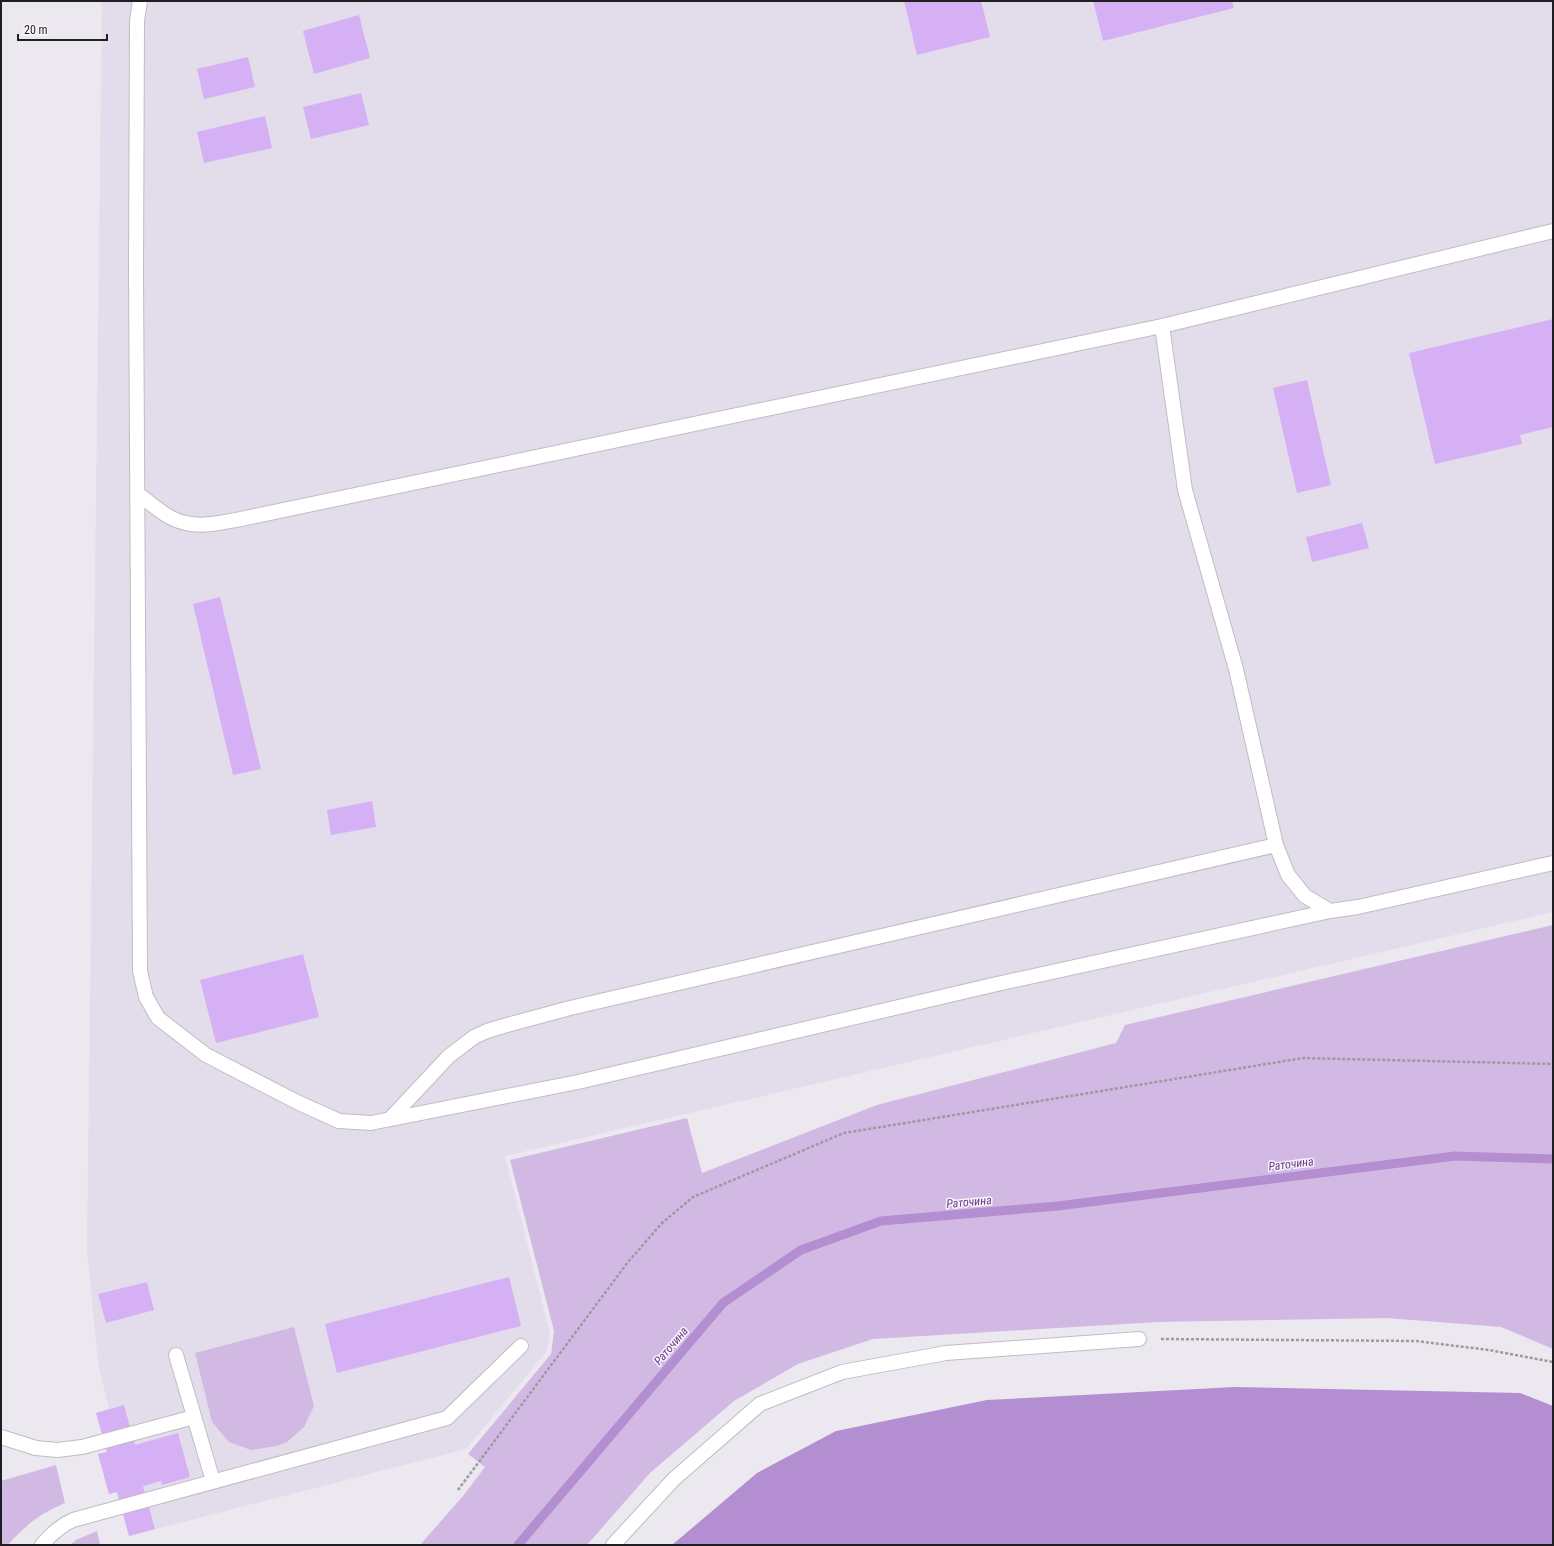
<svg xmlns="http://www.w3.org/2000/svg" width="1554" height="1546" font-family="'Roboto Condensed',sans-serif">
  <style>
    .built { fill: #e3dcea }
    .green { fill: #d1b9e4 }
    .water { fill: #b38ed0 }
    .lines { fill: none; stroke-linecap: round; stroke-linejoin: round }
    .stream { stroke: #b38ed0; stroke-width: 9 }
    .building { fill: #d6b0f4 }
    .service-casing { stroke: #c0bcc3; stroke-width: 16 }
    .path { stroke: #9d9a9f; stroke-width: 2.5; stroke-dasharray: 3 2; stroke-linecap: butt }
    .service { stroke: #fff; stroke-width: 14 }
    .labels { text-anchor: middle; stroke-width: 3; stroke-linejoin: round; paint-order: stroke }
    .water-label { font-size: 12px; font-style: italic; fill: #693988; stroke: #f9f5fc }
  </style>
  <rect width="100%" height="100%" fill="#ece8ef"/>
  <path class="built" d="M102 1H1553V912L505 1156 550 1333 547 1351 466 1449 129 1536 117 1492 109 1494 98 1454 107 1452 96 1413 109 1409 98 1363 87 1251Z"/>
  <g class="green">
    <path d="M1553 925V1349L1501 1327 1387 1318 1158 1322 873 1339 798 1364 734 1401 650 1473 587 1545H420L463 1496 485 1467 468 1454 551 1354 554 1331 510 1160 687 1118 702 1173 877 1105 1116 1043 1125 1025Z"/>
    <path d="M294 1327 314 1406 304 1427 287 1442 277 1446 251 1450 229 1442 212 1422 195 1353Z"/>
    <path d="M56 1465 65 1503C41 1513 25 1525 8 1545H1V1481Z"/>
    <path d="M97 1531 100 1545H70L76 1540Z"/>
  </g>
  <path class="water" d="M1235 1387 1520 1393 1553 1406V1545H672L757 1473 836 1431 987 1400Z"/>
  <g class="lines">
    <path class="stream" d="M518 1545 723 1303 801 1250 881 1221 1058 1206 1455 1156 1553 1159"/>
  </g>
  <g class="building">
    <path d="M904 1H981L990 37 917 55Z"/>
    <path d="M1093 1H1232L1234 8 1103 41Z"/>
    <path d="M359 15 370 58 314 74 303 31Z"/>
    <path d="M248 57 255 87 204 99 197 69Z"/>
    <path d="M361 93 369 125 311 139 303 107Z"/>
    <path d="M265 116 272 148 204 163 197 132Z"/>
    <path d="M1553 319V427L1520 435 1522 444 1435 464 1409 353Z"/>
    <path d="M1307 380 1331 485 1297 493 1273 388Z"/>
    <path d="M1362 523 1369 548 1312 562 1306 537Z"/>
    <path d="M220 597 261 769 233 775 193 604Z"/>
    <path d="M372 801 376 827 331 835 327 810Z"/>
    <path d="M303 954 319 1017 216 1043 200 980Z"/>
    <path d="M509 1277 521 1326 337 1373 325 1324Z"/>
    <path d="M147 1282 154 1310 106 1323 98 1294Z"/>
    <path d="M124 1405 135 1445 178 1433 190 1477 162 1485 161 1481 143 1486 155 1529 129 1536 117 1492 109 1494 98 1454 107 1452 96 1413Z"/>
  </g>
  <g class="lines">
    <defs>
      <g id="service">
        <path d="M140 1 137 21 136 271 140 971 146 997 158 1018 206 1055 299 1103 339 1121 371 1123 578 1082 997 984 1330 911"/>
        <path d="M1162 326 1185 490 1236 669 1276 845 1288 875 1305 896 1330 911 1358 907 1553 863"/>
        <path d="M138 494C152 504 168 520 186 523 202 527 220 523 236 520L1162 326 1553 231"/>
        <path d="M390 1119 449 1056 474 1037 487 1031 507 1025 570 1008 1276 845"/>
        <path d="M176 1355 213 1481"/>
        <path d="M1 1437 36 1448 57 1450 82 1447 194 1417"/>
        <path d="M42 1545C51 1534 60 1526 73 1520L447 1418 521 1346"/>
        <path d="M613 1545 674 1479 760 1404 842 1372 946 1353 1139 1339"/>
      </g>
    </defs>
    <use href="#service" class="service-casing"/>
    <g class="path">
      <path d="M1161 1339 1416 1341 1489 1350 1553 1362"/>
      <path d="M458 1490 628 1262 662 1223 693 1197 844 1133 1303 1058 1553 1064"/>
    </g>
    <use href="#service" class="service"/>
  </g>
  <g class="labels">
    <g class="water-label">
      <text transform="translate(1291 1164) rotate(-7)" y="4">Раточина</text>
      <text transform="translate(969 1202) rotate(-5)" y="4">Раточина</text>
      <text transform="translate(671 1346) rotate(-50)" y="4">Раточина</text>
    </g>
  </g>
  <rect width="1554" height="1546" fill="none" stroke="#1f1e20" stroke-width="4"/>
  <path d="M18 34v6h89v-6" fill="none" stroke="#1f1e20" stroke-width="2"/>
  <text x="24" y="34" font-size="12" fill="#1f1e20" stroke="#f9f5fc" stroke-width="3" paint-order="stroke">20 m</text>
</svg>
